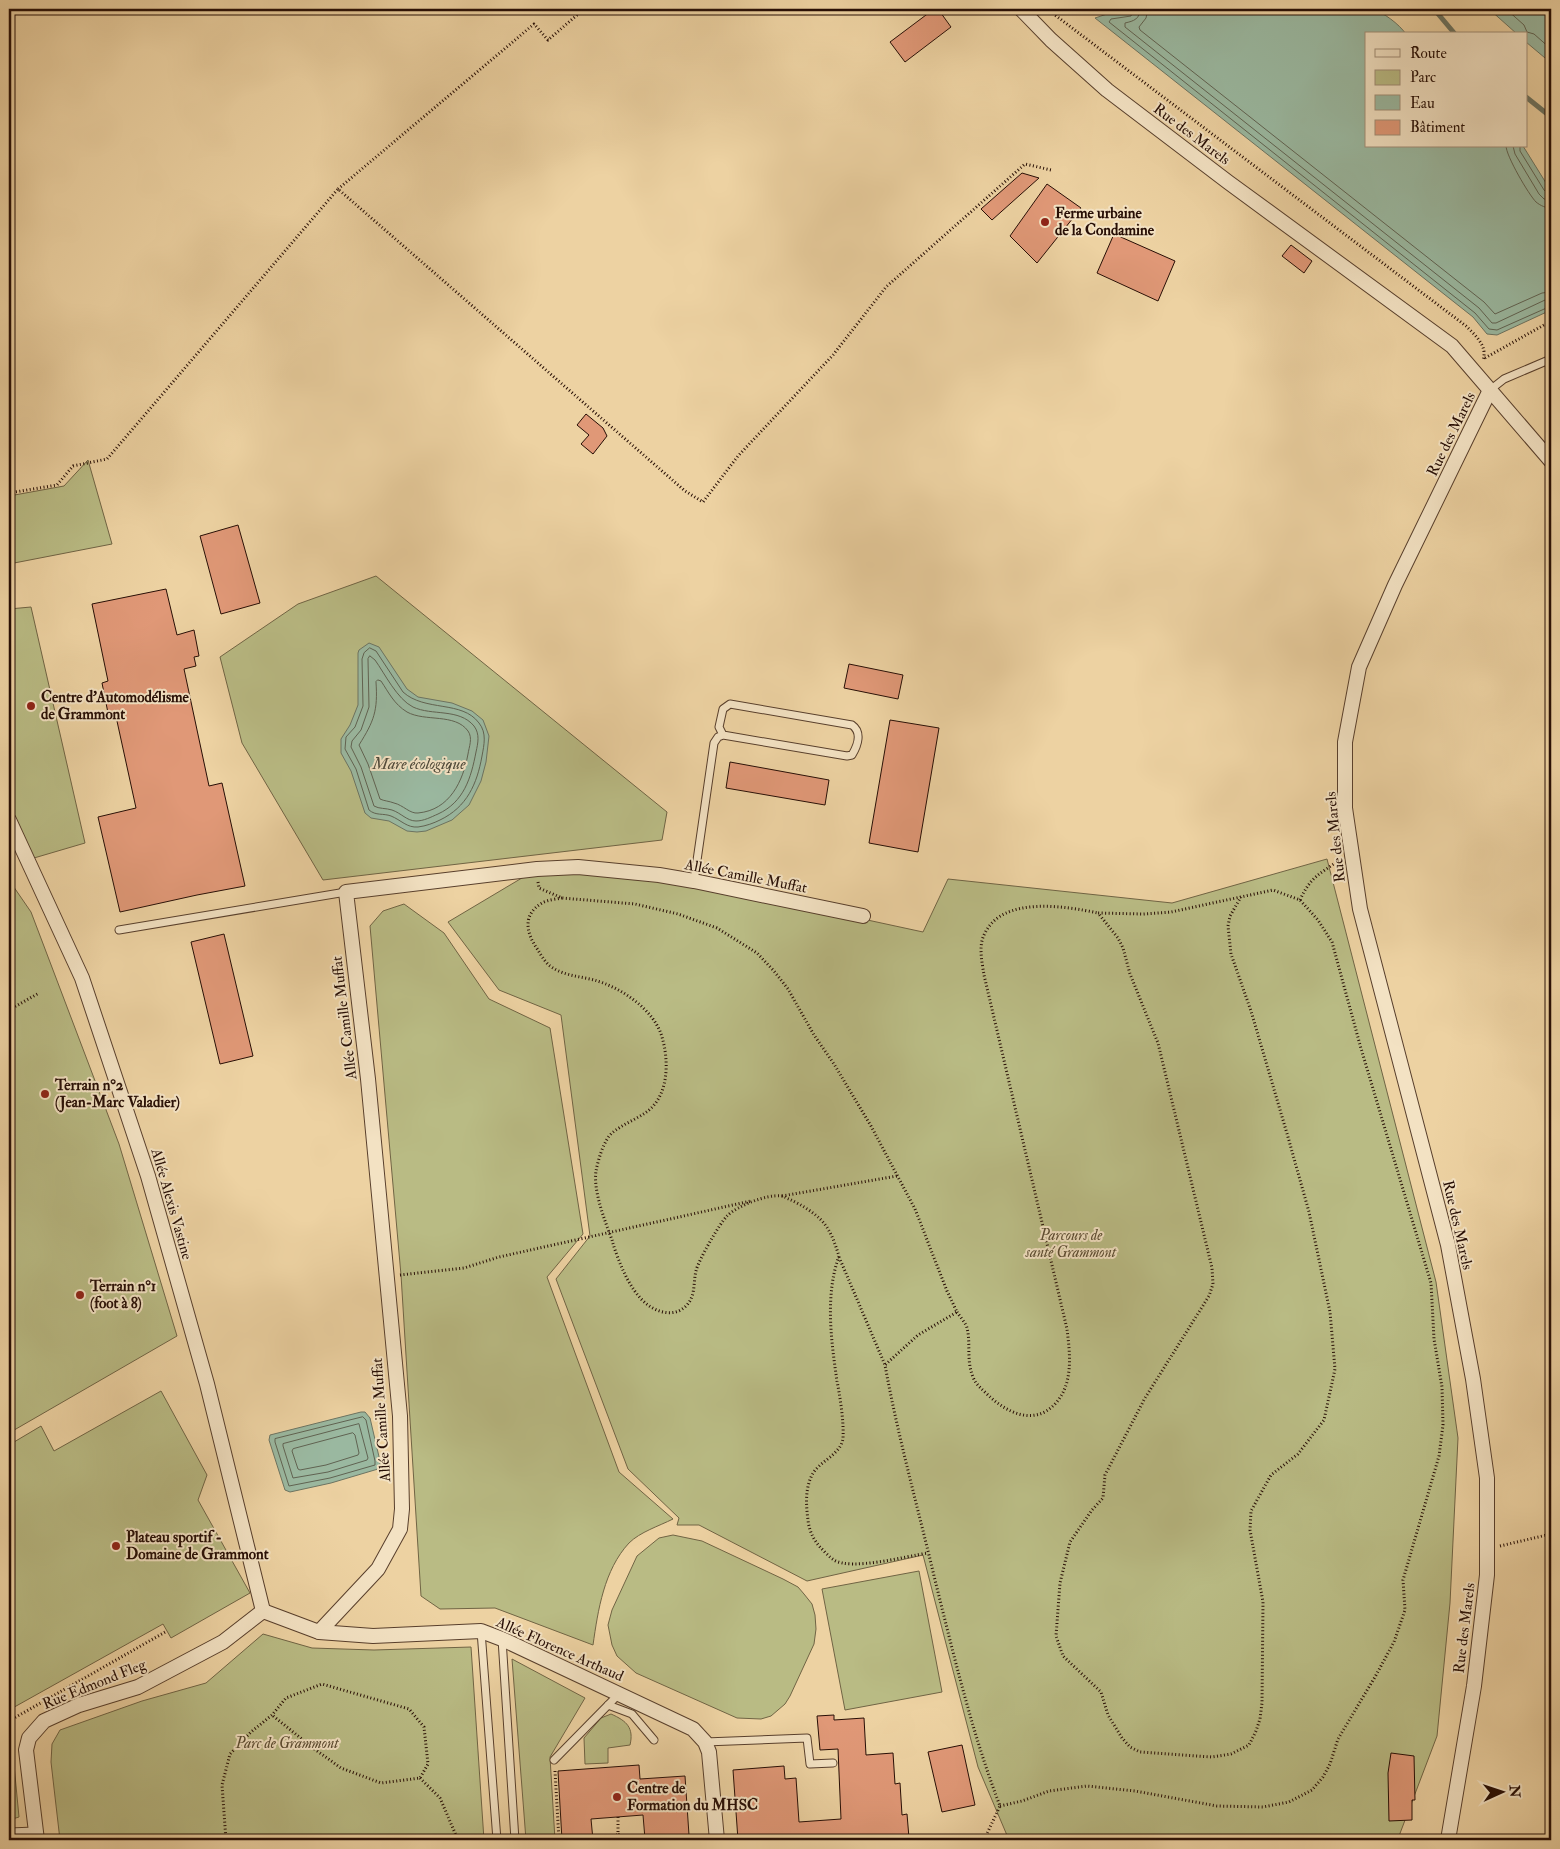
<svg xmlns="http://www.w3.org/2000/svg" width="1560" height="1849" font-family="'IM FELL Double Pica',serif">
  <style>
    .green { fill: #b9bb84; stroke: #706444 }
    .water { fill: #9ab8a0; stroke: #6c7462 }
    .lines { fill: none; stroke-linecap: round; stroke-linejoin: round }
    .shore { stroke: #606352; stroke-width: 1 }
    .stream { stroke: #6c7462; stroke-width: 5 }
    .building { fill: #e09877; stroke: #270e05 }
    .lane-casing { stroke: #583f2c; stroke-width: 9 }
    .street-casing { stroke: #583f2c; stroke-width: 16 }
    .path { stroke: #270e05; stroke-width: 3; stroke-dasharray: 1 2.5; stroke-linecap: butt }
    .lane { stroke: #f3e2c3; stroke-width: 7 }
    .street { stroke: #f3e2c3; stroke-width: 14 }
    .poi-dot { fill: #8f2418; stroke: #f3e2c3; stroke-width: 2 }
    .labels { text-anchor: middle; stroke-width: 4; stroke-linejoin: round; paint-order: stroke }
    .street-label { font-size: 15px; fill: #270e05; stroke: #f3e2c3 }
    .poi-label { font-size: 15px; font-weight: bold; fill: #270e05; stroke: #f3e2c3; text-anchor: start }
    .park-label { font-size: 15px; font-style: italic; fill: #5a4b31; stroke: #f3e2c3 }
    .water-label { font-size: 16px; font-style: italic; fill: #4f4a3b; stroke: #f3e2c3 }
  </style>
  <rect width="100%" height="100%" fill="#edd2a2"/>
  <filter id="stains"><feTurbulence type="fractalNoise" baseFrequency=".004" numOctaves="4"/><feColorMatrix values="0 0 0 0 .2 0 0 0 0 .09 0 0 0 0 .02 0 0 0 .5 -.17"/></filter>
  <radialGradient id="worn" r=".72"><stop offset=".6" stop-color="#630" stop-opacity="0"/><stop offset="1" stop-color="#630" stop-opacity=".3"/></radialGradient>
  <g class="green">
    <path d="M88 460 112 544 9 564V496L64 486Z"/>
    <path d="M376 576 667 812 662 840 323 880 242 743 220 657 298 604Z"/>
    <path d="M31 607 85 843 34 858 9 803V609Z"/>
    <path d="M1327 859 1436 1282 1458 1438 1450 1603 1437 1736 1399 1836 1339 1840H1009L978 1767 923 1555 807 1581 699 1525H677L679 1518 628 1469 556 1279 590 1236 561 1015 499 990 448 922 537 869 659 875 923 932 948 879 1172 903Z"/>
    <path d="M9 880 31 912 119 1144 177 1336 9 1433Z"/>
    <path d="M404 904 444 933 489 999 550 1028 583 1234 547 1277 619 1472 673 1519C659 1526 640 1532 629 1543 604 1570 598 1610 593 1645L495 1608 440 1609 421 1596 401 1275 370 926 383 911Z"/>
    <path d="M161 1391 207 1475 198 1500 250 1593 171 1638 163 1624 9 1710V1445L41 1426 54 1451Z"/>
    <path d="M673 1535 702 1541 783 1579 798 1587 804 1594 812 1604 815 1615 816 1629 814 1644 790 1696 785 1704 771 1716 761 1719 737 1718 636 1673 617 1656 612 1645 608 1625 612 1610 637 1556 659 1538Z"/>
    <path d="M919 1571 942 1692 845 1710 822 1589Z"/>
    <path d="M263 1634 312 1648 374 1650 471 1647 484 1840H60L51 1762 52 1744 60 1730 142 1701 206 1683Z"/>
    <path d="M512 1659 585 1698 550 1757 555 1840H526Z"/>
    <path d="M611 1714C627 1721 634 1728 630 1745L608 1748V1763L585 1764 584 1738 601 1718Z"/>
    <path d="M12 1744 19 1817 9 1820V1746Z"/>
  </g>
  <g class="water">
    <path d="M1146 9H1372C1383 12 1399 24 1406 34H1366V146H1523L1551 191V310L1497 335 1487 334 1473 317 1095 18 1107 14Z"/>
    <path d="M1489 9H1551V63L1526 42V34H1517Z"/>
    <path d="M369 643 379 647 407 689 418 697 452 703 472 711 483 720 489 736 486 762 481 781 469 805 452 820 426 831 417 832 407 831 389 821 371 818 365 813 351 771 341 753V739L350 725 358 705V653L359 650Z"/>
    <path d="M361 1412H365L370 1418 380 1461V1466L378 1469 331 1483 290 1492 285 1490 269 1440 270 1435Z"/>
  </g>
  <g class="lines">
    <g class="shore">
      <path d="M1134 9 1131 16 1111 19 1109 22 1475 313 1489 329 1497 330 1551 306"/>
      <path d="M1140 9C1140 19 1134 21 1125 23V27L1479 308 1492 323H1496L1545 300H1551"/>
      <path d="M1148 9 1146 18 1139 27 1140 30 1484 302 1495 314 1542 293 1551 292"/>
      <path d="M1506 9 1524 25 1527 32 1534 34 1551 49"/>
      <path d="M1506 146C1506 156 1529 195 1536 202 1541 206 1546 208 1551 208"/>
      <path d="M1513 146 1515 154 1539 194 1544 199 1551 200"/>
      <path d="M1520 146V151L1544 190 1547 193 1551 194"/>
      <path d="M370 648 376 651 403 692C425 712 462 700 479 723 487 733 484 745 482 756 477 784 467 807 440 820 434 823 426 826 418 827 407 828 401 820 391 816 383 813 376 816 369 810L356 769 345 749 346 737 355 727 363 706 362 659 364 653Z"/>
      <path d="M370 656 375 660C385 674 397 699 413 707 432 716 459 708 474 726 480 734 478 743 476 752 471 778 464 802 438 814 431 817 424 821 416 821 407 821 401 813 392 810 386 808 379 809 374 806L361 767 351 747 352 741 361 730 369 707 368 659Z"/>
      <path d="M378 680 381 681C389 693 394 704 407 712 425 722 455 713 468 731 473 738 469 747 468 754 463 781 450 810 418 813 410 814 403 805 394 803 389 801 384 801 380 799L368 764 359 745C374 721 378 711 376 682Z"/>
      <path d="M363 1417 366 1420 375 1461V1465L330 1478 289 1486 275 1442V1439Z"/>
      <path d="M359 1424 368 1458 367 1460 328 1472 293 1478 283 1446V1444Z"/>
      <path d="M353 1433 355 1435 359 1453 358 1455 326 1465 300 1470 298 1469 292 1451 293 1449Z"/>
    </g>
    <g class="stream">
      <path d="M1434 9 1455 34"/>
      <path d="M1526 97 1551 117"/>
    </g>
  </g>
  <g class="building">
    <path d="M934 9H938L951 27 905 62 890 42Z"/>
    <path d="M1022 173 1039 178 992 220 981 209Z"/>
    <path d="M1047 184 1081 208 1037 263 1010 236Z"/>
    <path d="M1114 234 1175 261 1158 301 1097 273Z"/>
    <path d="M1291 245 1312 261 1304 273 1282 256Z"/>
    <path d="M586 414 603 428 607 436 593 454 581 444 589 435 577 425Z"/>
    <path d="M238 525 260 603 221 614 200 536Z"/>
    <path d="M166 589 177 635 194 630 199 656 194 657 196 666 184 669 209 786 222 783 245 886 197 895 120 912 98 817 136 808 115 712 108 713 102 683 108 681 92 604Z"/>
    <path d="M849 664 903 675 898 699 844 688Z"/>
    <path d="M890 720 939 728 918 852 869 843Z"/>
    <path d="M730 762 829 780 825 805 726 788Z"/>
    <path d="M224 934 253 1056 220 1064 191 942Z"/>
    <path d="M834 1715V1720L864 1718 866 1755 893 1753 895 1784 900 1783 902 1815 907 1814 909 1838 872 1840H738L733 1770 784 1766 785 1779 796 1778 799 1822 841 1819 838 1749 820 1750 817 1716Z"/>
    <path d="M962 1745 975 1805 942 1812 928 1752Z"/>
    <path d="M1391 1753 1414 1756 1415 1800H1412V1820L1389 1821 1388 1773Z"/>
    <path d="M639 1765 640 1779 685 1776 689 1835 645 1839 643 1815 591 1819 593 1840H562L558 1771Z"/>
  </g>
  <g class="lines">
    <defs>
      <g id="lane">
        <path d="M1490 390 1504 379 1551 359"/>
        <path d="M694 881 714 743 718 737 723 735 847 756 852 755C858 745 862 732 852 725L730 704 723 709 719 727 723 735"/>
        <path d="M119 930 346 892"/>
        <path d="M481 1631 497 1840"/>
        <path d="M502 1639 515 1840"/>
        <path d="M608 1705 632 1714 654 1740"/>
        <path d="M705 1742 807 1738 810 1764 833 1763"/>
        <path d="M554 1760 614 1699 615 1692"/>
        <path d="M9 1832 35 1831"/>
      </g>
      <g id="street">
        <path d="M1021 9 1051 40 1107 90 1228 182 1452 346 1551 461"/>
        <path d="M9 820 82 978 148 1176 207 1384 263 1611"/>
        <path d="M263 1611 319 1632 373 1636 481 1631 502 1639 693 1729 705 1742 709 1752 717 1840"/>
        <path d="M319 1632 378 1569 400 1529 402 1509 400 1416 368 1079 346 892 537 869 578 867 659 875 694 881 863 916"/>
        <path d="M37 1840 26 1750 29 1738 44 1721 79 1705 138 1687 223 1642 263 1611"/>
        <path d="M1448 1840 1474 1686 1487 1575V1478L1473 1379 1448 1245 1360 909 1345 808V742L1359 667 1395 585 1490 390"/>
      </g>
    </defs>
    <use href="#lane" class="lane-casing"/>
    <use href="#street" class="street-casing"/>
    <g class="path">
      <path d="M1047 9 1466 326C1475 335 1488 346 1483 360"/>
      <path d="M338 189 534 24 548 40 584 9"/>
      <path d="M1485 358 1551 321"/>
      <path d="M9 493 57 485 73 466 107 459 338 189 685 491 703 502 738 456 833 355 886 287 1025 164 1051 170"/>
      <path d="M538 882 539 888 562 898 635 904 678 914 717 928 757 953 774 971 788 989 814 1035 834 1064 871 1126 915 1209 947 1291 957 1312 918 1335 885 1365C898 1437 918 1508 935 1580 954 1656 972 1733 1000 1806L984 1840"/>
      <path d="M562 898C556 899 547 900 542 903 522 915 526 933 538 950 541 955 545 962 550 966 564 976 579 976 594 980 620 987 654 1009 662 1037 669 1061 669 1094 648 1111 637 1119 623 1124 612 1133 604 1140 598 1160 596 1171 593 1191 605 1221 612 1240 618 1261 630 1292 648 1305 659 1313 675 1317 686 1306 696 1296 693 1283 696 1271 698 1261 720 1223 727 1216 737 1206 767 1194 781 1196 784 1196 786 1198 789 1199 802 1205 821 1216 828 1229 833 1237 836 1247 839 1256 825 1295 831 1340 837 1381 840 1396 844 1422 843 1438 841 1455 819 1461 812 1475 805 1489 806 1505 808 1520 809 1530 813 1539 820 1547 824 1551 829 1557 834 1560 851 1571 907 1556 928 1553"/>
      <path d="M1300 900C1311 876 1319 875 1339 860"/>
      <path d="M9 1010 39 993"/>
      <path d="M782 1196 897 1176"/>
      <path d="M839 1257 885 1365"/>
      <path d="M400 1275 464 1268 499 1257 751 1201"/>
      <path d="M957 1312C960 1317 966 1323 967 1328 971 1343 966 1360 973 1377 976 1385 982 1389 988 1395 1006 1412 1033 1426 1054 1405 1074 1385 1070 1354 1067 1329L984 975C982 962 978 945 985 933 1003 896 1065 906 1098 913"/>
      <path d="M1500 1546 1551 1534"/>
      <path d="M9 1721 167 1631"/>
      <path d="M555 1771 559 1840"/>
      <path d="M420 1778 440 1798 458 1840"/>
      <path d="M1000 1806 1022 1801 1049 1791 1087 1786 1135 1791 1217 1806 1263 1807 1289 1802 1312 1790 1323 1777 1330 1764 1338 1739 1375 1677 1394 1642 1405 1610 1403 1580 1439 1456 1443 1425 1442 1387 1434 1339 1431 1283 1360 1045 1332 942 1318 920 1300 900 1273 890 1171 912 1143 914 1098 913 1118 938 1123 948 1130 974 1158 1043 1212 1268 1213 1284 1209 1296 1145 1398 1105 1475 1103 1498 1092 1510 1070 1542 1060 1583 1056 1636 1063 1656 1101 1692 1108 1715 1122 1738 1130 1747 1140 1752 1212 1757 1231 1754 1249 1745 1256 1731 1260 1719 1262 1703 1263 1602 1250 1530 1251 1511 1271 1475 1298 1454 1324 1420 1335 1369 1330 1312 1309 1212 1288 1137 1251 1011 1231 954 1228 926 1230 916 1241 897"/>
      <path d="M618 1834 625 1840"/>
      <path d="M226 1840 222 1785 230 1754 251 1732 272 1715 286 1698 322 1684 409 1709 424 1727 428 1764 420 1778 381 1783 341 1768 313 1748 272 1715"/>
      <path d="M612 1840 618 1834V1817"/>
    </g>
    <use href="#lane" class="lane"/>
    <use href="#street" class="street"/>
  </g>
  <g class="poi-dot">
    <circle cx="1045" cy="222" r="5"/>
    <circle cx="31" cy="706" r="5"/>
    <circle cx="45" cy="1094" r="5"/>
    <circle cx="80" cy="1295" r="5"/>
    <circle cx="116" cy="1546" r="5"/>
    <circle cx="617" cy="1797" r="5"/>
  </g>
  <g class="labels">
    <g class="street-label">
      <text transform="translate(1192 134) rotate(37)" y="5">Rue des Marels</text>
      <text transform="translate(1451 434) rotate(-64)" y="5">Rue des Marels</text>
      <text transform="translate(1335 837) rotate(-96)" y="5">Rue des Marels</text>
      <text transform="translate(746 876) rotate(11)" y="5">Allée Camille Muffat</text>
      <text transform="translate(344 1018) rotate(-97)" y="5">Allée Camille Muffat</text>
      <text transform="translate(172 1204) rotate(74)" y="5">Allée Alexis Vastine</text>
      <text transform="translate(1458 1225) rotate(77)" y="5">Rue des Marels</text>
      <text transform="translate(381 1420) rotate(-94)" y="5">Allée Camille Muffat</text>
      <text transform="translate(1464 1628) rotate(-83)" y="5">Rue des Marels</text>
      <text transform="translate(560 1649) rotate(24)" y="5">Allée Florence Arthaud</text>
      <text transform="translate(94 1684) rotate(-22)" y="5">Rue Edmond Fleg</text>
    </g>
    <g class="poi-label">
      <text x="1055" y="218">Ferme urbaine<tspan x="1055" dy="17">de la Condamine</tspan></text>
      <text x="41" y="702">Centre d'Automodélisme<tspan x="41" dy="17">de Grammont</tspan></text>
      <text x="55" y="1090">Terrain n°2<tspan x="55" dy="17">(Jean-Marc Valadier)</tspan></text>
      <text x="90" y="1291">Terrain n°1<tspan x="90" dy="17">(foot à 8)</tspan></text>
      <text x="126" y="1542">Plateau sportif -<tspan x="126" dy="17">Domaine de Grammont</tspan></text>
      <text x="627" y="1793">Centre de<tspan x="627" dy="17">Formation du MHSC</tspan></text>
    </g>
    <g class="park-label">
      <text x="1071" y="1240">Parcours de<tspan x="1071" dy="17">santé Grammont</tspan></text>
      <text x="287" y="1748">Parc de Grammont</text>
    </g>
    <g class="water-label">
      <text x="419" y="769">Mare écologique</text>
    </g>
  </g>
  <rect width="1560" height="1849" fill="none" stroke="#edd2a2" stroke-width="30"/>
  <rect x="10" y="10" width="1540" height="1829" fill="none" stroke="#270e05" stroke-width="2.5"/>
  <rect x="15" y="15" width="1530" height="1819" fill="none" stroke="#270e05"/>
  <rect x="1365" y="32" width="162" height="115" fill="#f3e2c3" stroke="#a18d77"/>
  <rect x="1375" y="49" width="25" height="8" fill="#f3e2c3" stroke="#a18d77"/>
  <text x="1410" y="58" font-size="15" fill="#270e05">Route</text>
  <rect x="1375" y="70" width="25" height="15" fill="#b9bb84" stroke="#a18d77"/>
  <text x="1410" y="82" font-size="15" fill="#270e05">Parc</text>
  <rect x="1375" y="95" width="25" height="15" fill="#9ab8a0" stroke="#a18d77"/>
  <text x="1410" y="108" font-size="15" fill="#270e05">Eau</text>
  <rect x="1375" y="120" width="25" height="15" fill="#e09877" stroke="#a18d77"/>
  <text x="1410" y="132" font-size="15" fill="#270e05">Bâtiment</text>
  <g transform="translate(1502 1792) rotate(87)" stroke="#f3e2c3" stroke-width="4" paint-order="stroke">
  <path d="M0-4L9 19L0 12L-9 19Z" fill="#270e05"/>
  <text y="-8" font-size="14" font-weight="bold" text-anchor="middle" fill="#270e05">N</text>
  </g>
  <rect width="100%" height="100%" filter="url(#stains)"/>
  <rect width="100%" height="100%" fill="url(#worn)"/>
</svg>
